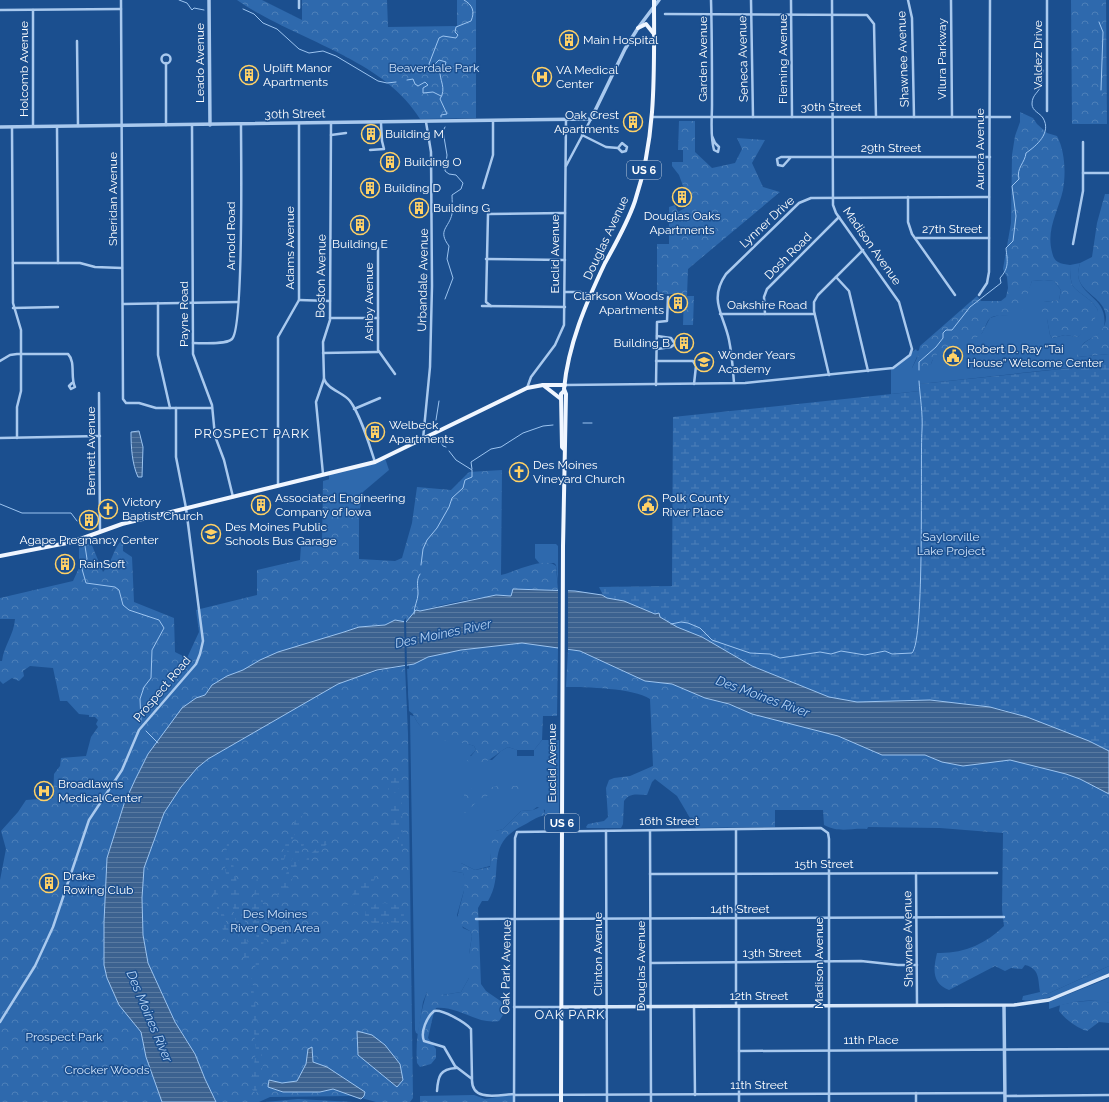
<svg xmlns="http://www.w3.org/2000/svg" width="1109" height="1102" font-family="Raleway,sans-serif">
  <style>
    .grass { fill: #2e69ad }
    .forest { fill: url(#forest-crowns) }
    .wetland { fill: url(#wetland-marsh) }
    .water { fill: url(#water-rules); stroke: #9cc4f0 }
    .pier { fill: #1b4f8f }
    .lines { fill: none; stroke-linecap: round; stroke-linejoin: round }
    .stream { stroke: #9cc4f0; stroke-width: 1 }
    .minor { stroke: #a9c9ee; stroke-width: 2.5 }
    .tertiary { stroke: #a9c9ee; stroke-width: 3.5 }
    .secondary { stroke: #d6e6fa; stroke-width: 3.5 }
    .primary { stroke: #f0f6ff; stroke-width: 4 }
    .labels { text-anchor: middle; stroke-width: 3; stroke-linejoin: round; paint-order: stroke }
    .shield { fill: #1b4f8f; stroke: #bbcadd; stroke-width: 1 }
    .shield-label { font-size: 11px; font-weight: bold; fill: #fff }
    .poi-label { font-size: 12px; fill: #fff; stroke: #1b4f8f; text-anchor: start }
    .street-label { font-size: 12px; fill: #fff; stroke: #1b4f8f }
    .park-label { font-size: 12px; fill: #cfe3fa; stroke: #1b4f8f }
    .neighbourhood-label { font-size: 13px; letter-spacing: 1px; fill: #fff; stroke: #1b4f8f }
    .water-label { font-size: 13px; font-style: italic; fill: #b5d3f5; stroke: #1b4f8f }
  </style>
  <defs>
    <pattern id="forest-crowns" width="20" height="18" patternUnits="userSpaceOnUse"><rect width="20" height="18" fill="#2e69ad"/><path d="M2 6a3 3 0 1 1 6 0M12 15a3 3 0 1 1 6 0" fill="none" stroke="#4d80b9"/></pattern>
    <pattern id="wetland-marsh" width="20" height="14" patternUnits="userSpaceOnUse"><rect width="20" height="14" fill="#2e69ad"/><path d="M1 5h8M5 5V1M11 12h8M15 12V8" fill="none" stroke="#4d80b9"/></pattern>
    <pattern id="water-rules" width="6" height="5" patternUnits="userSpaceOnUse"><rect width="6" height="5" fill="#3c6290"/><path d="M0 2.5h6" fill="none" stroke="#597aa1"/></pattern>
  </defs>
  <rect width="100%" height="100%" fill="#1b4f8f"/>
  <g class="grass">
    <path d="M1080 263C1079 267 1078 271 1078 275 1081 298 1109 297 1104 328 1100 336 1088 338 1082 345 1080 348 1079 353 1077 357L1109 354V372H1077L1068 368 920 384V391L891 394V369L916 349 917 351 920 350 912 368 931 364 934 356 941 350 953 348 982 333 990 318 999 315 1017 316 1032 281 1044 280 1054 281 1061 290 1059 300 1044 302 1050 335 1052 338 1065 335 1078 337 1098 310C1091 297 1076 293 1072 284 1070 278 1070 271 1070 265Z"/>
    <path d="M385 458 389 470 363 492 359 515H329V473Z"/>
    <path d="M535 544H556L558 546V583L556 565 554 563 540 564 535 558Z"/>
    <path d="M411 668 413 714 409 711 407 669Z"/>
    <path d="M410 715 414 716C424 740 453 737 474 746L476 750 470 756 492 760 501 751 508 747 517 750V756H534V750L542 740H559V815H545V810L537 807 533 810 521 811 503 829 496 831 491 853 490 866 475 870 461 863 452 871 463 873 466 881 465 887 457 915 463 928 470 931 472 936 469 954V978L461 992 443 995 427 992 423 1002 418 1034 416 1033 415 1030Z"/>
    <path d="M1109 966V973C1086 983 1047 1004 1022 1000L1023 996 1040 992 1045 995Z"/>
    <path d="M1109 978V1003C1091 997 1066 1003 1049 1009V1002Z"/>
  </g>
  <g class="forest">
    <path d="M237 0H262L302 20V0H387L388 27 457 26V0H476V118L420 119C383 58 294 40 237 0Z"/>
    <path d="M1071 0H1106L1107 124H1072Z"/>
    <path d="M1020 112 1033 118 1037 124 1047 133 1057 136C1065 151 1066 173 1063 190 1058 212 1046 229 1052 252 1053 256 1054 260 1058 262 1061 264 1066 264 1070 265 1070 271 1070 278 1072 284 1076 293 1091 297 1098 310L1094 321 1078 337 1065 335 1052 338 1050 335 1047 319 1039 308 1044 302 1059 300 1061 290 1054 281 1044 280 1032 281 1022 310 1017 317C1008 316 1000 314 992 317 986 320 986 328 982 333 979 336 973 340 969 342 954 349 937 346 931 364L915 371 912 368 917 358 920 346 977 296 981 301H1001L1006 297 1008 288 1007 277 1003 269 1011 223 1012 155 1015 136 1020 122Z"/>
    <path d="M679 121H695V152L712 168 735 163 742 149 737 138 765 140 752 163 763 187 780 192 688 269 687 296H694L693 325H683L684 294H657V244H669V207L675 205 678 212 690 205 679 175 672 166V162H683V150H678Z"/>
    <path d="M1105 194H1109V354L1077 357C1077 337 1106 340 1106 317 1105 297 1080 294 1078 275 1078 271 1079 267 1080 263L1092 257 1097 223Z"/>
    <path d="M502 470 501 575C514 572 545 556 556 566L558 590 513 589 511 596C494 593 438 605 421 611 416 613 409 617 406 622L395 620 385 625 359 627 294 648 243 670 227 676 209 688 205 695 196 698 182 709 148 754 124 804 107 858 104 937 107 978 119 1005 141 1032 146 1057 162 1102H0V880L6 849 1 831 18 812 26 800 53 798 54 774 60 766 61 758 86 756 91 737 98 727 96 724 98 720 95 717H89V715L79 714 67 701H60L53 668 30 666 23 671 24 676 19 681 12 678 3 684 0 681V661H2C4 645 14 635 15 619H0V598L73 581 79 568V545L91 543 103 572C111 564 113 551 120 542L123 541V551L132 557 134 602 174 618 175 652 187 658 199 632 196 610 257 595V570L300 560 301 545 322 544 323 481 330 479 329 515H359V559L395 561 402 558 412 523 417 487 451 490 469 472Z"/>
    <path d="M522 643 558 648 557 716H543L542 740 534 750H517L508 747C491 756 489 767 467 761L476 750 474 746C464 742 454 743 443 740 420 734 409 714 408 691H410L409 665 427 657 461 650Z"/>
    <path d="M568 650 580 651 645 681 672 684 705 698 838 736 882 755H925L942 762 984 764 993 761 1010 760 1054 769 1080 779 1109 794V966L1045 995H1041C1037 983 1042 969 1025 965L1022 969 1011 968 1005 971 995 966 949 990C932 983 933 970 937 953 963 954 986 944 1004 926L1002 910 1003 833 940 828 868 827 867 829C850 828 839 833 824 825L823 810H775V827H771L696 828 677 796 655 779 652 782 647 795C638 795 630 792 624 801L623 824 621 828H587L586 827 588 824 604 821 608 817 606 788 609 780 614 778 630 776 653 766 650 699C633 688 586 687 566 687Z"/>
    <path d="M405 666 408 734 413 1098 410 1102H376L354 1096 270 1097 259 1102H216L205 1079 195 1054 175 1022 148 963 143 935 142 898 144 868 164 813 181 787 197 768 208 759 338 684 377 671Z"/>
    <path d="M470 781 473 783 471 788 472 791 503 785 518 786 519 789 517 791C494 796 482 790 468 813H464V789Z"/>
    <path d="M543 806 545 815C536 817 530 822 522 826 483 846 506 872 488 901H482L478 908 481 984 486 991 502 1002 505 1012 499 1021C477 1025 459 1006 436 1008L433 1016 428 1038 436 1049V1058L431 1064 420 1067 417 1063C415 1040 420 1014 427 992L437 990 443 995 461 992 469 978V954L472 936 470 931 458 924C456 906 469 891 463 873L452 871 450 865 455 860 475 870 490 867 492 832 503 829 521 811 533 810Z"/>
    <path d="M1102 1000 1109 1003V1023L1099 1022 1087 1031C1077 1028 1065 1019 1059 1011L1060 1005 1074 1002Z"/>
    <path d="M514 1094V1102H420V1096L474 1095 485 1099Z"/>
    <path d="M298 1099 353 1102H265Z"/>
  </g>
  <g class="wetland">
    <path d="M1109 364V751L1089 741 1005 710 990 707 930 700 857 702 829 697 752 666 702 637 677 627 655 614 624 601 607 598 603 595 599 587 672 586 673 417 920 391V384Z"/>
    <path d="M396 773C400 780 401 785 397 792L389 794 388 787 390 776Z"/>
    <path d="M390 798 400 799 402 804 403 845 401 857 397 834 390 822Z"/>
    <path d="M230 804 231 854 246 927 250 967 242 953 225 869Z"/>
    <path d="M299 811 304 812 283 862 279 861Z"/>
    <path d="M326 840 330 841 306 865 307 857Z"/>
    <path d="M299 843 304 844 292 880 281 898 277 895Z"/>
    <path d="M375 868 380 870 363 899 345 910 357 885Z"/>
    <path d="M208 873 215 884 230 935 226 942Z"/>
    <path d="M257 877 263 902 265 932 259 972 255 968 259 946 251 915Z"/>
    <path d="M385 903 396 905 402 908 404 915 401 923 384 922 374 925 365 916 366 909 376 904Z"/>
    <path d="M290 923 286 944 280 958 276 959 281 936Z"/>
    <path d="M248 976 252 979 263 1065 256 1094 251 1088 256 1050Z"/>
  </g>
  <g class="water">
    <path d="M139 431 143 447 142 477H138C132 464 131 447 131 432Z"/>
    <path d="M513 589 575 591 602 595 607 598 624 601 655 614 659 613 660 617 677 627 702 637 752 666 829 697 857 702 930 700 990 707 1027 717 1089 741 1109 751V794L1080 779 1066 774 1010 760 963 766 942 762 925 755H882L838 736 752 714 729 704 705 698 672 684 645 681 580 651 522 643 461 650 428 657 414 664 377 670 338 684 208 759 197 768 181 787 164 813 144 868 142 898 143 935 148 963 175 1022 195 1054 205 1079 216 1102H162L146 1057 141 1032 119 1005 107 978 104 965V922L107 858 124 804 135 780 148 754 182 708 196 698 205 695 212 685 227 676 243 670 260 660 278 652 344 632 359 627 385 625 395 620 406 622 416 610 420 611 496 595 511 596Z"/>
    <path d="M357 1031 372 1035 385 1045 400 1064 403 1080 397 1087 358 1055Z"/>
    <path d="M312 1047 313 1062 327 1067 365 1092 364 1096 361 1099 333 1089 320 1092H283L268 1087 269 1080 282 1083 297 1081 306 1064 308 1049Z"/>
  </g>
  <g class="pier">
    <path d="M558 588 568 589V652L558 650Z"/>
    <path d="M406 618 407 668H405L404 620Z"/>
  </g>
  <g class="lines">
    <g class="stream">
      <path d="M179 0 187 3 192 10 194 8 204 10"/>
      <path d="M243 9 254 14 263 23 277 29 299 49 309 53 323 51 336 56 378 81 387 83 396 82"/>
      <path d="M1099 22 1103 32 1101 90"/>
      <path d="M407 80 413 79 415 84 418 86 425 82 428 85 423 88V93L433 92 441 96"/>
      <path d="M441 117V115L447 114 440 99C447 88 439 80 440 70L444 69 446 62 439 60 434 65 430 66 429 64 439 38 443 36 456 38 458 35 455 32 456 27 471 21C475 12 473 5 464 0"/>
      <path d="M445 127 443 131 447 155 445 171 449 174 456 175 463 183 461 189 452 195C452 201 453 208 452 214 449 228 437 230 449 246L447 259 453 278 445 299"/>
      <path d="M919 370V362L936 347 943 338V333L946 330H952L970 307 1001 283 1000 278C1010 267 1007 260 1006 248L1013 241 1016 216 1012 186 1019 179C1016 168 1025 163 1026 153 1036 146 1052 133 1043 118 1040 113 1032 111 1032 104 1032 94 1039 93 1041 85 1043 81 1042 75 1043 70"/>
      <path d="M436 420 439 401"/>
      <path d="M583 423H592"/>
      <path d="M439 439 443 446 446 447"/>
      <path d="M472 469 471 462 491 449 501 447 523 433 543 426 553 425"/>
      <path d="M0 504 22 513H71L77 521"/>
      <path d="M85 546 87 559 82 569 86 583 115 587 119 590 123 605 129 610 159 620 164 628 152 650 151 678 144 687 140 699 141 722"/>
      <path d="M421 565 423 549 427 540 437 528 449 507 452 498 463 488 465 480 472 477V470L456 460 449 451"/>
      <path d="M414 614C414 606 418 600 418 594 418 586 416 580 420 574"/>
      <path d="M671 624 681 622 688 623 700 628 712 640 750 653 770 654 780 658 820 652 831 654 841 651 865 655 885 651 892 654 912 653C925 640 920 461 922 430 923 414 920 397 919 381"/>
      <path d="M146 731 158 743"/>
    </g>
    <g class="minor">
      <path d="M121 0 123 399 126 403H139L156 408H212"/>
      <path d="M299 0V8"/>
      <path d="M711 0C712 35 712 69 712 104 712 119 710 136 714 150L718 152 719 147 715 143 712 136"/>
      <path d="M751 0 753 117"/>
      <path d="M791 0 792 117"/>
      <path d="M908 0 912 18 914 117"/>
      <path d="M951 0 952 117"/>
      <path d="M1047 0V111"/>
      <path d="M0 10 121 9"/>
      <path d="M33 10V126"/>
      <path d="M665 14 867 15 874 24 876 117"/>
      <path d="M77 41 78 126"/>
      <circle cx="166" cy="59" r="4.5"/>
      <path d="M166 63V125"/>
      <path d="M653 117H1010"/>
      <path d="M192 125 193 354 212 405 215 436 224 460 233 497"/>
      <path d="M12 127 13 303 21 330V391L17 407V438"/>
      <path d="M57 127 58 263"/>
      <path d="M331 135 346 133"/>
      <path d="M582 135 606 147 618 148 622 152 626 151 627 147 622 143 618 148"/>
      <path d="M370 150 384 149 382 141 381 123"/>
      <path d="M791 157 783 166 778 165 777 159 781 157H990"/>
      <path d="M566 166 591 119"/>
      <path d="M1083 173H1109"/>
      <path d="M483 188 493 155V121"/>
      <path d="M908 197V222L912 234 955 295"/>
      <path d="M916 238H989"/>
      <path d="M1073 244 1083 191V142"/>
      <path d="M378 248V350L395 374"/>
      <path d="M486 259 565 260"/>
      <path d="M13 263H80L95 267 122 268"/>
      <path d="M836 277 849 291 868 371"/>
      <path d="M565 292H580L590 295"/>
      <path d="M979 295 987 283 989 272 990 0"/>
      <path d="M299 300 330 301"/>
      <path d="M158 303V355L170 408"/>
      <path d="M123 304 238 302"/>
      <path d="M482 306 565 307"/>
      <path d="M491 306 486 302 488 214 565 213"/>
      <path d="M13 308 58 307"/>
      <path d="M720 314H814"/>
      <path d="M765 314 764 297 767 289 839 217"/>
      <path d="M330 318H378"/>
      <path d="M657 336 671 338 675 344 671 347 657 349"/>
      <path d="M193 343C202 343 226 345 232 339 244 328 241 153 241 125"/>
      <path d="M323 353 378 352"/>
      <path d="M0 361 10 355 17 354H68C76 362 70 378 75 387L71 389 69 386 72 383"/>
      <path d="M656 361H693L696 366 694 384"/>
      <path d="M829 375 814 311V302L818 295 863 250"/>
      <path d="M324 379C328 390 343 392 350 401 361 416 369 444 375 462"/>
      <path d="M734 383C733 369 732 354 729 340 724 315 708 300 726 274L799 203 811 198 989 197"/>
      <path d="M565 385 745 383 893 368 910 355 912 349 899 302 836 213 833 205 832 0"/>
      <path d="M656 385 657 322 667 321 668 297"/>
      <path d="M527 388 531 377 555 345 564 325 566 119"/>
      <path d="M99 393 100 532"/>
      <path d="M354 409 380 398"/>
      <path d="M0 438 100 436"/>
      <path d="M423 439 430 367 432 286 431 152 426 122"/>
      <path d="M323 474 316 402 324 379 323 342 330 320 331 124"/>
      <path d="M278 486V337L299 300V124"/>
      <path d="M736 830V1006"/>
      <path d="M606 831 607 1102"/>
      <path d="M650 831 651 1102"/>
      <path d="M916 873 917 1005"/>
      <path d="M650 874 997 873"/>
      <path d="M476 919 1004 917"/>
      <path d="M651 963 861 961 898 965H917"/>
      <path d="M694 1006 695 1095"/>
      <path d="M514 1007H562"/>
      <path d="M0 1022 35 966 53 927 89 820 122 770 139 730 196 664 200 654 203 641 186 508 176 457V408"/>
      <path d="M739 1051 1109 1049"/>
      <path d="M472 1079 471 1029C465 1022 442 1009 434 1011 427 1017 420 1032 424 1041L444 1047 455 1066 472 1079C471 1102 498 1095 514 1094"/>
      <path d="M437 1091C438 1076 440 1069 456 1068"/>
      <path d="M916 1093V1102"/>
      <path d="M514 1095 1004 1093"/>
      <path d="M1005 1096 1109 1095"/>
      <path d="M514 1102 515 838 517 832 821 828 828 833 829 839V1102"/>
      <path d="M739 1102V1006"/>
    </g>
    <g class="tertiary">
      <path d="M209 0 210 125"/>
      <path d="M0 127 591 119 625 49 638 28 659 0"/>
      <path d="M1004 1006 1005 1102"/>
    </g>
    <path class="secondary" d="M562 1007 1014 1005 1049 1000 1109 975"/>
    <g class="primary">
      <path d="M638 28 646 24 654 34"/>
      <path d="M543 385 561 399"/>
      <path d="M564 449 562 447 561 394 564 391"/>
      <path d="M0 556 72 542 122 524 375 462 527 388 543 385H565"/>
      <path d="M561 1102 563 546 566 394 564 389C568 345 586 303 605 263 616 243 628 222 635 201 657 135 654 68 654 0"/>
    </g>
  </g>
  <defs>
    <symbol id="building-ring" viewBox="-11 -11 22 22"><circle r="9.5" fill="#1b4f8f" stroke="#ffd166" stroke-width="1.5"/><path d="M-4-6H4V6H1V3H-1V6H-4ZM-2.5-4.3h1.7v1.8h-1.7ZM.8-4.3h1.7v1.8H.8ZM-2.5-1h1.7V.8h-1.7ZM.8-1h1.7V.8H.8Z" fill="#ffd166"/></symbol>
    <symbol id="hospital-ring" viewBox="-11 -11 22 22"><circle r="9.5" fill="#1b4f8f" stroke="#ffd166" stroke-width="1.5"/><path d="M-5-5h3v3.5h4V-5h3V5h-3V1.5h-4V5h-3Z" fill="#ffd166"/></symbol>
    <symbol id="civic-ring" viewBox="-11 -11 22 22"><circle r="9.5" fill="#1b4f8f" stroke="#ffd166" stroke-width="1.5"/><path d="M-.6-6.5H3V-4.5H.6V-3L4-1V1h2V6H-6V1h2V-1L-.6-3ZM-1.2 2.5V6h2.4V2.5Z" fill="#ffd166"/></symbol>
    <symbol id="school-ring" viewBox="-11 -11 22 22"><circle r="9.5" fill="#1b4f8f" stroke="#ffd166" stroke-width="1.5"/><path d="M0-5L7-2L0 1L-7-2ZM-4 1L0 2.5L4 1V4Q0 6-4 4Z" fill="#ffd166"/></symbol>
    <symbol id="church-ring" viewBox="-11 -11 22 22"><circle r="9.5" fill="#1b4f8f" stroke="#ffd166" stroke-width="1.5"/><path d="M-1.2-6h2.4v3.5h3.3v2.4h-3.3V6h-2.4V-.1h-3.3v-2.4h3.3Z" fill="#ffd166"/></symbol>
  </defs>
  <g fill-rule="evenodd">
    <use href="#building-ring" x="558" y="29" width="22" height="22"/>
    <use href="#building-ring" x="238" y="64" width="22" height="22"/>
    <use href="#hospital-ring" x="531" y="66" width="22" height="22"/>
    <use href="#building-ring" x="622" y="111" width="22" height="22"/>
    <use href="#building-ring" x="360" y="123" width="22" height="22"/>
    <use href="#building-ring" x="379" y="151" width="22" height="22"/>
    <use href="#building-ring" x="359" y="177" width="22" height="22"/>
    <use href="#building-ring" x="671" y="186" width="22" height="22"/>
    <use href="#building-ring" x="408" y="197" width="22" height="22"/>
    <use href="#building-ring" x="349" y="214" width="22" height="22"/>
    <use href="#building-ring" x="667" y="292" width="22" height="22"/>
    <use href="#building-ring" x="673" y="332" width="22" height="22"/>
    <use href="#civic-ring" x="942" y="345" width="22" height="22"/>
    <use href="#school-ring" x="693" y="351" width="22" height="22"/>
    <use href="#building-ring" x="364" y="421" width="22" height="22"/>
    <use href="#church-ring" x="508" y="461" width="22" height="22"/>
    <use href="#building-ring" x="250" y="494" width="22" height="22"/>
    <use href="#civic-ring" x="637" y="494" width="22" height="22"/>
    <use href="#church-ring" x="97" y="498" width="22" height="22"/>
    <use href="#building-ring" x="78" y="509" width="22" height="22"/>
    <use href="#school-ring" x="200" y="523" width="22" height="22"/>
    <use href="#building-ring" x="54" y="553" width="22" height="22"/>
    <use href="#hospital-ring" x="33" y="780" width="22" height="22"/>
    <use href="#building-ring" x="38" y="872" width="22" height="22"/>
  </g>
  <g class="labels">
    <g class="shield">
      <rect x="627" y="161" width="34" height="18" rx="3"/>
      <rect x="545" y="814" width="34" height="18" rx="3"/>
    </g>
    <g class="shield-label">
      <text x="644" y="174">US 6</text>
      <text x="562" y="827">US 6</text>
    </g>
    <g class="poi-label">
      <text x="583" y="44">Main Hospital</text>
      <text x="263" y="72">Uplift Manor<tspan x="263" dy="14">Apartments</tspan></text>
      <text x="556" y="74">VA Medical<tspan x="556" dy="14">Center</tspan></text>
      <text x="619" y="119" text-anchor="end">Oak Crest<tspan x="619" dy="14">Apartments</tspan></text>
      <text x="385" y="138">Building M</text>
      <text x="404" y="166">Building O</text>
      <text x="384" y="192">Building D</text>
      <text x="433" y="212">Building G</text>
      <text x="682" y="220" text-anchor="middle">Douglas Oaks<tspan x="682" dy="14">Apartments</tspan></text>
      <text x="360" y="248" text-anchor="middle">Building E</text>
      <text x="664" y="300" text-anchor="end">Clarkson Woods<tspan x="664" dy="14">Apartments</tspan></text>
      <text x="670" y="347" text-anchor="end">Building B</text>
      <text x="967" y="353">Robert D. Ray “Tai<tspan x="967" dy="14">House” Welcome Center</tspan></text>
      <text x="718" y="359">Wonder Years<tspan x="718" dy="14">Academy</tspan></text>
      <text x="389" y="429">Welbeck<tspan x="389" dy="14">Apartments</tspan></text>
      <text x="533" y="469">Des Moines<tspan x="533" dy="14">Vineyard Church</tspan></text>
      <text x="275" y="502">Associated Engineering<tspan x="275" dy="14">Company of Iowa</tspan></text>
      <text x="662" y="502">Polk County<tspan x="662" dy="14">River Place</tspan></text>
      <text x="122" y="506">Victory<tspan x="122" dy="14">Baptist Church</tspan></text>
      <text x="225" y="531">Des Moines Public<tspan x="225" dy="14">Schools Bus Garage</tspan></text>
      <text x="89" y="544" text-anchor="middle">Agape Pregnancy Center</text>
      <text x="79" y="568">RainSoft</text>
      <text x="58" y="788">Broadlawns<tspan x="58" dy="14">Medical Center</tspan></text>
      <text x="63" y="880">Drake<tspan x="63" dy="14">Rowing Club</tspan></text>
    </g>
    <g class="street-label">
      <text transform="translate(1038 55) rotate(-90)" y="4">Valdez Drive</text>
      <text transform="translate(703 59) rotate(-90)" y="4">Garden Avenue</text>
      <text transform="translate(743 59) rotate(-91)" y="4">Seneca Avenue</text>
      <text transform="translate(783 59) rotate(-90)" y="4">Fleming Avenue</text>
      <text transform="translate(903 59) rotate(-92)" y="4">Shawnee Avenue</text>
      <text transform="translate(942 59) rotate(-90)" y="4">Vilura Parkway</text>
      <text transform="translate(200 63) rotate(-90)" y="4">Leado Avenue</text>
      <text transform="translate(24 69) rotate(-90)" y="4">Holcomb Avenue</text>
      <text x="831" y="111">30th Street</text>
      <text transform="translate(295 114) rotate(-1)" y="4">30th Street</text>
      <text x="891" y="152">29th Street</text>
      <text transform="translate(980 149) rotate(-90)" y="4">Aurora Avenue</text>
      <text transform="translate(113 199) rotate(-90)" y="4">Sheridan Avenue</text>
      <text transform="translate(767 222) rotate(-43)" y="4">Lynner Drive</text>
      <text x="952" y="233">27th Street</text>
      <text transform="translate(231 236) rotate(-90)" y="4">Arnold Road</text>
      <text transform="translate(606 238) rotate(-65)" y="4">Douglas Avenue</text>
      <text transform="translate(872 246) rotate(55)" y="4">Madison Avenue</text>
      <text transform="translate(290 248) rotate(-90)" y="4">Adams Avenue</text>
      <text transform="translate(555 254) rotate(-90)" y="4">Euclid Avenue</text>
      <text transform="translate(788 256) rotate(-45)" y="4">Dosh Road</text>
      <text transform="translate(321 276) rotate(-89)" y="4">Boston Avenue</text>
      <text transform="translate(423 280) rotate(-89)" y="4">Urbandale Avenue</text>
      <text transform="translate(369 302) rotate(-90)" y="4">Ashby Avenue</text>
      <text x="767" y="309">Oakshire Road</text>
      <text transform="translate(184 314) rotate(-90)" y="4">Payne Road</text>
      <text transform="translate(91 451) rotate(-90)" y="4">Bennett Avenue</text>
      <text transform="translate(162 689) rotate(-50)" y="4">Prospect Road</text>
      <text transform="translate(552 763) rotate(-90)" y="4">Euclid Avenue</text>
      <text x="669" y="825">16th Street</text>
      <text x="824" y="868">15th Street</text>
      <text x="740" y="913">14th Street</text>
      <text transform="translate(908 939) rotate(-91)" y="4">Shawnee Avenue</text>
      <text x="772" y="957">13th Street</text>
      <text transform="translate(598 954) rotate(-90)" y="4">Clinton Avenue</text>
      <text transform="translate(819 963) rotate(-90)" y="4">Madison Avenue</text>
      <text transform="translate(641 966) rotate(-90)" y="4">Douglas Avenue</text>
      <text transform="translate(506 967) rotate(-89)" y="4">Oak Park Avenue</text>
      <text x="759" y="1000">12th Street</text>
      <text x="871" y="1044">11th Place</text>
      <text x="759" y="1089">11th Street</text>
    </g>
    <g class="park-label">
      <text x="434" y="72">Beaverdale Park</text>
      <text x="951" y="541">Saylorville<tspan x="951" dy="14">Lake Project</tspan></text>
      <text x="275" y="918">Des Moines<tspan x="275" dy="14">River Open Area</tspan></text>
      <text x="64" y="1041">Prospect Park</text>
      <text x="107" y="1074">Crocker Woods</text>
    </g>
    <g class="neighbourhood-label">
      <text x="252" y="438">PROSPECT PARK</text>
      <text x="570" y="1019">OAK PARK</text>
    </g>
    <g class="water-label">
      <text transform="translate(443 633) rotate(-12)" y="5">Des Moines River</text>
      <text transform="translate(763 696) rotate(20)" y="5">Des Moines River</text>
      <text transform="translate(150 1016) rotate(67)" y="5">Des Moines River</text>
    </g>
  </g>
</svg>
